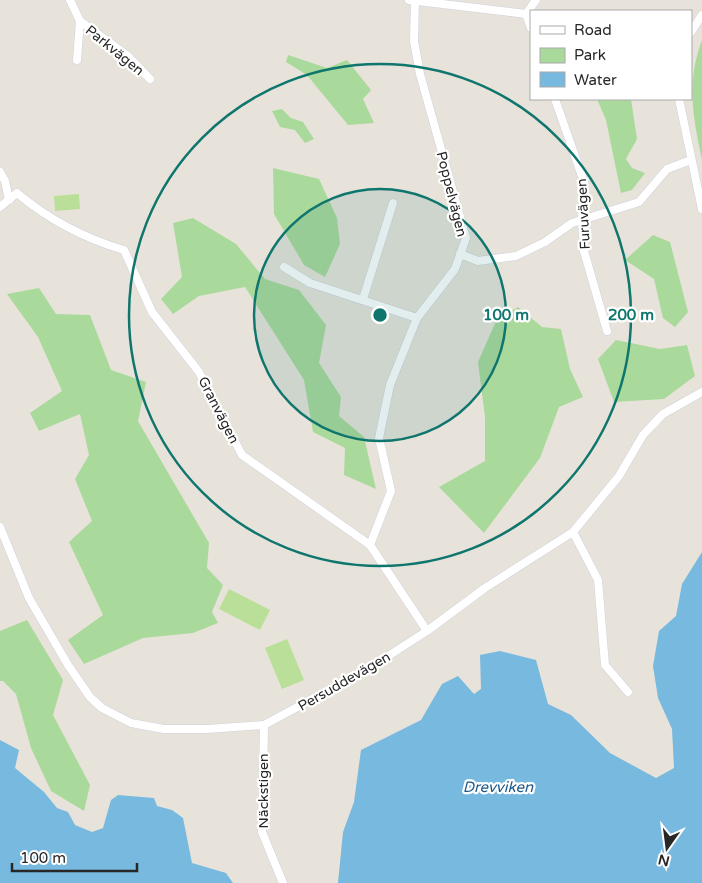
<svg xmlns="http://www.w3.org/2000/svg" width="702" height="883" font-family="'Varela Round',sans-serif">
  <style>
    .green { fill: #aad99c }
    .pitch { fill: #badf98 }
    .water { fill: #77b9df }
    .lines { fill: none; stroke-linecap: round; stroke-linejoin: round }
    .street-casing { stroke: #cfd1de; stroke-width: 9 }
    .street { stroke: #fff; stroke-width: 8 }
    .ring { fill: none; stroke: #0f766e; stroke-width: 2.5 }
    .labels { text-anchor: middle; stroke-width: 4.5; stroke-linejoin: round; paint-order: stroke }
    .street-label { font-size: 14px; fill: #272727; stroke: #fff }
    .water-label { font-size: 15px; font-style: italic; fill: #1c5786; stroke: #fff }
    .centre { fill: #0f766e; stroke: #fff; stroke-width: 2.5 }
    .ring-label { font-size: 15px; text-anchor: middle; font-weight: bold; fill: #0f766e; stroke: #fff; stroke-width: 4.5; stroke-linejoin: round; paint-order: stroke }
  </style>
  <rect width="100%" height="100%" fill="#e8e3da"/>
  <g class="green">
    <path d="M702 40V160C693 116 686 83 702 40Z"/>
    <path d="M288 55 327 68 347 60 371 90 363 99 374 123 348 125 307 75 286 62Z"/>
    <path d="M597 99H631L637 139 626 159 632 168 645 173 632 190 621 193 606 120Z"/>
    <path d="M282 109 291 118 303 122 314 139 305 143 295 130 280 127 272 111Z"/>
    <path d="M273 168 319 179 337 218 340 244 325 277 304 265 274 214Z"/>
    <path d="M193 218 236 244 265 279 299 290 326 325 319 363 341 397 339 416 364 437 376 489 344 475 345 448 313 432 304 380 245 287 199 296 173 314 161 299 182 277 173 223Z"/>
    <path d="M653 235 670 242 688 312 675 327 663 318 654 279 625 260Z"/>
    <path d="M39 288 56 314 90 315 111 370 146 382 138 421 209 543 207 568 223 585 212 612 218 623 193 633 143 638 84 664 68 640 103 615 69 542 92 521 75 479 89 455 80 414 39 431 30 413 62 391 38 337 7 294Z"/>
    <path d="M518 307 542 327 561 329 570 369 583 397 559 407 540 458 484 533 439 487 485 461V417L478 362 497 319Z"/>
    <path d="M616 340 660 349 687 345 695 376 664 399 614 402 598 359Z"/>
    <path d="M27 620 63 680 53 715 90 785 84 811 51 791 31 748 16 694 3 681H0V631Z"/>
  </g>
  <g class="pitch">
    <path d="M79 194 80 209 55 211 54 196Z"/>
    <path d="M229 589 270 610 260 630 219 609Z"/>
    <path d="M287 639 304 680 282 689 265 648Z"/>
  </g>
  <g class="water">
    <path d="M702 552V883H338L343 832 354 802 361 750 421 720 442 684 458 676 474 694 481 689 480 655 500 651 536 660 548 704 571 715 610 753 656 778 674 768 672 729 658 698 653 666 659 631 676 616 682 584Z"/>
    <path d="M0 740 19 750 15 768 44 792 57 808 68 812 75 825 92 832 103 828 111 800 118 795 154 798 157 806 172 810 183 818 192 863 226 873 233 883H0Z"/>
  </g>
  <g class="lines">
    <defs>
      <g id="street">
        <path d="M70 0 80 21 77 60"/>
        <path d="M409 0 526 14 536 0"/>
        <path d="M526 14 531 28"/>
        <path d="M80 21 128 56 150 79"/>
        <path d="M691 32 702 15"/>
        <path d="M555 99 584 182 582 220 584 251 607 331"/>
        <path d="M679 99 702 209"/>
        <path d="M0 172 5 181 9 200"/>
        <path d="M0 207 17 193C49 220 83 238 124 250L152 312 199 372 242 455 370 545 427 631"/>
        <path d="M460 254 478 261 516 256 545 242 572 223 639 202 667 169 691 160"/>
        <path d="M284 267 310 283 417 318"/>
        <path d="M363 299 393 203"/>
        <path d="M0 527 29 598 68 665 90 697 102 708 131 723 164 729H207L264 725 368 669 427 631 485 588 573 532 619 476 643 435 663 414 702 392"/>
        <path d="M573 532 598 580 605 665 628 692"/>
        <path d="M370 545 391 491 379 438 390 385 417 318 455 269 466 238 420 74 414 41 415 0"/>
        <path d="M264 725 262 832 283 883"/>
      </g>
    </defs>
    <use href="#street" class="street-casing"/>
    <use href="#street" class="street"/>
  </g>
  <circle cx="380" cy="315" r="126" fill="#0f766e" fill-opacity=".12"/>
  <g class="ring">
    <circle cx="380" cy="315" r="126"/>
    <circle cx="380" cy="315" r="251"/>
  </g>
  <g class="labels">
    <g class="street-label">
      <text transform="translate(115 50) rotate(39)" y="5">Parkvägen</text>
      <text transform="translate(452 194) rotate(76)" y="5">Poppelvägen</text>
      <text transform="translate(583 214) rotate(-93)" y="5">Furuvägen</text>
      <text transform="translate(219 410) rotate(63)" y="5">Granvägen</text>
      <text transform="translate(344 681) rotate(-30)" y="5">Persuddevägen</text>
      <text transform="translate(263 791) rotate(-90)" y="5">Näckstigen</text>
    </g>
    <g class="water-label">
      <text x="498" y="792">Drevviken</text>
    </g>
  </g>
  <circle cx="380" cy="315" r="8" class="centre"/>
  <g class="ring-label">
    <text x="506" y="320">100 m</text>
    <text x="631" y="320">200 m</text>
  </g>
  <rect x="530" y="10" width="162" height="90" fill="#ffffff" stroke="#a9a9a9"/>
  <rect x="540" y="26" width="25" height="8" fill="#ffffff" stroke="#a9a9a9"/>
  <text x="574" y="35" font-size="15" fill="#272727">Road</text>
  <rect x="540" y="48" width="25" height="15" fill="#aad99c" stroke="#a9a9a9"/>
  <text x="574" y="60" font-size="15" fill="#272727">Park</text>
  <rect x="540" y="72" width="25" height="15" fill="#77b9df" stroke="#a9a9a9"/>
  <text x="574" y="85" font-size="15" fill="#272727">Water</text>
  <g transform="translate(667 848) rotate(194)" stroke="#ffffff" stroke-width="4" paint-order="stroke">
  <path d="M0-4L9 19L0 12L-9 19Z" fill="#272727"/>
  <text y="-8" font-size="14" font-weight="bold" text-anchor="middle" fill="#272727">N</text>
  </g>
  <path d="M12 863v8h125v-8" fill="none" stroke="#272727" stroke-width="2.5"/>
  <text x="20" y="863" font-size="15" fill="#272727" stroke="#ffffff" stroke-width="4" paint-order="stroke">100 m</text>
</svg>
